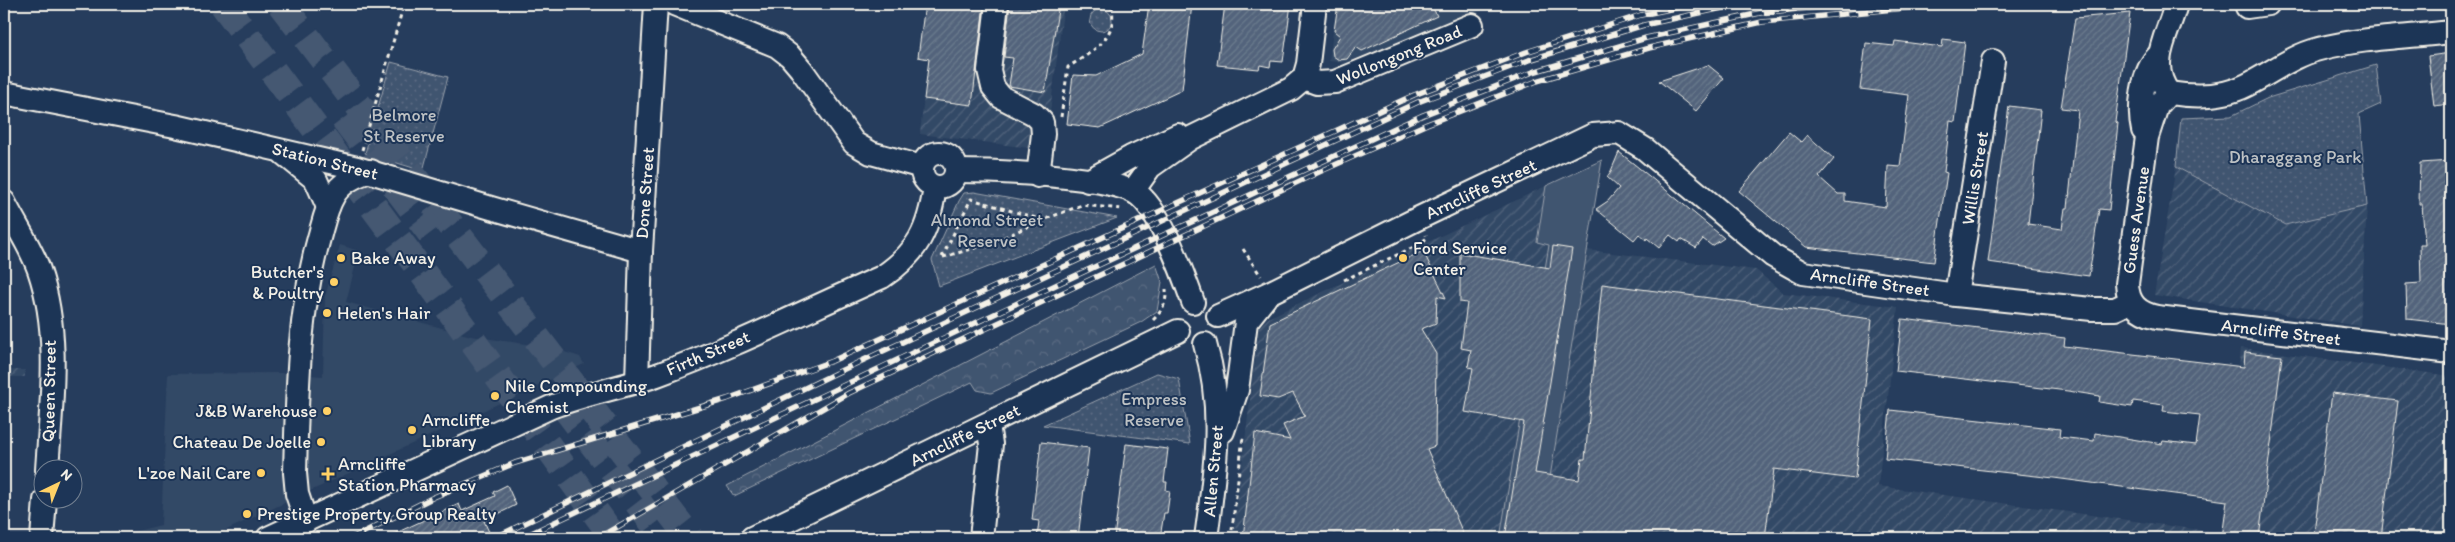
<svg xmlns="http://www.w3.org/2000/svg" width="2455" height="542" font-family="Itim,sans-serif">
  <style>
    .built { fill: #334966 }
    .industrial { fill: url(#industrial-furrows) }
    .grass { fill: #40546f; stroke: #9aa2ac }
    .forest { fill: url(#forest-crowns); stroke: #9aa2ac }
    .park { fill: url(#park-dots); stroke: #9aa2ac }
    .building { fill: url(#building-hatch); stroke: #f4f1e8 }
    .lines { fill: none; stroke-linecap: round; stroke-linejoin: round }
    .highway-tunnel { stroke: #455872; stroke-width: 28; stroke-dasharray: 28 14; stroke-linecap: butt }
    .minor-casing { stroke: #f4f1e8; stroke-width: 26 }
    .path { stroke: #f4f1e8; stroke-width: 3; stroke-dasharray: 4 4; stroke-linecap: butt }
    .minor { stroke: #1d3557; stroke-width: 22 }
    .rail-casing { stroke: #f4f1e8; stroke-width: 5.5 }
    .rail { stroke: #1d3557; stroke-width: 4; stroke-dasharray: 11; stroke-linecap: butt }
    .poi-dot { fill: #ffd166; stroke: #1d3557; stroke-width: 2 }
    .labels { text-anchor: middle; stroke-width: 4; stroke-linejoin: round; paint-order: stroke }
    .street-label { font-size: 18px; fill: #f4f1e8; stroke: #1d3557 }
    .park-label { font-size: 18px; fill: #bec2c4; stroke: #1d3557 }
    .poi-label { font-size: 18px; fill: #f4f1e8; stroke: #1d3557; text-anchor: start }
  </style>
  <defs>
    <pattern id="industrial-furrows" width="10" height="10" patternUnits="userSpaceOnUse" patternTransform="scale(1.25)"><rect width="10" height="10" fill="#334966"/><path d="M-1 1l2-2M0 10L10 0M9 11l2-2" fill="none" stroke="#51647c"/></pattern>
    <pattern id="forest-crowns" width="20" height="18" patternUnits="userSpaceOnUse" patternTransform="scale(1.25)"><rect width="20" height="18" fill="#40546f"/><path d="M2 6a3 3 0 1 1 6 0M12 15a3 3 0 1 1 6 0" fill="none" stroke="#5c6d84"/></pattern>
    <pattern id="park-dots" width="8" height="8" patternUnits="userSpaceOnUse" patternTransform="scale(1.25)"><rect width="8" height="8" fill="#40546f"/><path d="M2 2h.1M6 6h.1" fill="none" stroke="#5c6d84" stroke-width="1.8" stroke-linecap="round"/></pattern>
    <pattern id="building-hatch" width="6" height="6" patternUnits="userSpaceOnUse" patternTransform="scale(1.25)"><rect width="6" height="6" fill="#52647b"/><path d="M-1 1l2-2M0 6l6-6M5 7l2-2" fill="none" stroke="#6c7b8e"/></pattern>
  </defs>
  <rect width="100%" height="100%" fill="#263d5d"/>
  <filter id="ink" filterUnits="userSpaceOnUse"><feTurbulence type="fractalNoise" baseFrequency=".02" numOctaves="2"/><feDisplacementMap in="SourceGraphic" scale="10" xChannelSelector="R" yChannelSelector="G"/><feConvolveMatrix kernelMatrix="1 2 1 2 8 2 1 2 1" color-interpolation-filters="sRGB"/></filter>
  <g filter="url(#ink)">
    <g class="built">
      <path d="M1337 4H1489L1487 8 1344 63 1329 61Z"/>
      <path d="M340 245 359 251 346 302 471 336 552 348 580 357 584 364 209 538H109L161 525 168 374 281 373 323 376 325 297Z"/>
    </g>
    <g class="industrial">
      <path d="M925 4H1064L1045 150 920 134 928 59 918 57Z"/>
      <path d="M2176 167 2285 225 2367 206 2360 326 2154 295Z"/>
      <path d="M1546 186 1537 242 1550 245 1500 538H1233L1259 327 1268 318Z"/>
      <path d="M1587 250 1756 270 1783 293 1898 307 1878 486 2222 533 2241 348 2451 376V538H1540Z"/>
      <rect x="4" y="370" width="21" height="7"/>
    </g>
    <path class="grass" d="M1602 160 1540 538H1500L1549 245 1537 242 1546 186Z"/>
    <path class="forest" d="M1156 264 1162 282 1157 311 1141 322 991 393 977 390 972 382 734 496 727 486Z"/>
    <g class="park">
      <circle cx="1101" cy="20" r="11"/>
      <path d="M391 62 448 77 423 171 365 153Z"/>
      <path d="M2376 65 2381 104 2359 114 2367 206 2285 225 2176 167 2181 118 2231 116 2268 98Z"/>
      <path d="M974 192 1117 218 939 286 932 260 959 201 964 193Z"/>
      <path d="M1157 373 1179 379 1190 444 1043 425Z"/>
    </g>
    <g class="building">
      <path d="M925 4H984L972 105 924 99 929 59 918 57Z"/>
      <path d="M1010 4H1059L1045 92 1009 86 1013 58 1004 57Z"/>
      <path d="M1149 4H1192L1182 90 1100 128 1067 124 1073 75 1096 76 1142 54Z"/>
      <path d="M1225 4H1291L1283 62 1271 61 1270 67 1260 65 1259 69 1217 65Z"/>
      <path d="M1338 4H1431L1437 16 1362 51 1356 47 1347 59 1339 60 1333 56 1332 49 1340 36 1334 31Z"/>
      <path d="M2130 13 2115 122 2118 123 2109 210 2099 209 2089 276 1988 262 2009 106 2041 110 2028 224 2062 229 2065 208H2068L2078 110 2061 108 2075 18Z"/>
      <path d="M1943 39 1965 42 1955 122 1950 121 1944 172 1947 173 1934 262 1806 247 1739 191 1789 132 1801 142 1807 135 1834 159 1819 177 1838 194H1845V201L1886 207 1888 166 1900 167 1909 95 1860 89 1866 43 1894 46 1895 41 1942 47Z"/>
      <path d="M2451 53V104L2434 106 2428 56Z"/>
      <path d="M1708 65 1724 78 1696 111 1659 81Z"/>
      <path d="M1619 152 1649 176 1724 238 1712 246 1703 239 1696 248 1681 239 1679 242 1670 235 1659 248 1647 238 1646 240 1639 234 1634 240 1596 209 1608 201 1619 188 1607 177 1611 171Z"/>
      <path d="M2451 161V324L2407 319 2406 284 2421 283 2420 245H2425L2422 204H2419L2420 163Z"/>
      <path d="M1553 246 1572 249 1535 473 1579 480 1582 459H1585L1602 284 1872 319 1855 479 1774 469 1765 538H1505L1524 422 1465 412 1473 368 1468 367 1471 350 1461 348 1467 303 1460 302V253L1550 268Z"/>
      <path d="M1423 251 1446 298 1437 296 1436 323 1421 329 1436 354 1435 446 1427 449 1465 538H1243L1255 433 1290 440 1283 425 1305 416 1293 393 1278 399 1260 396 1270 323Z"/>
      <path d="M1902 319 2065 338 2064 346 2244 367 2245 352 2282 356 2259 538H2222L2227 501 2054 478 1885 459 1890 410 2060 429 2059 437 2094 441 2095 433 2162 444 2163 441 2196 445 2200 415 2163 411 2164 405 2133 401 2132 407 2099 402 2100 396 2068 391 1896 371Z"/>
      <path d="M2332 393 2398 401 2381 538H2353L2314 533Z"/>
      <path d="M1041 442 1089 448 1078 538H1037L1039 521 1032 520Z"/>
      <path d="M1126 444 1168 449 1164 482H1167L1166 490 1170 491 1167 513H1164L1160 538H1114Z"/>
      <path d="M507 485 516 505 484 521 489 532 477 538H385L459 504 462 511 495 496 493 492Z"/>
    </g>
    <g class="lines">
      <g class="highway-tunnel">
        <path d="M223 4 448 307 614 538"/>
        <path d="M281 4 690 538"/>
        <path d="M344 118 431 233"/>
        <path d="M561 402 665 538"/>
      </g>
      <defs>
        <g id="minor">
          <path d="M674 4 777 46 790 56 801 69 854 143 871 153 922 167"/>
          <path d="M997 4 989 70 993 87 1001 97 1034 114 1042 122 1043 134 1038 176"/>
          <path d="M2247 7 2268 4"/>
          <path d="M1304 78 1308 64 1315 4"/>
          <path d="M4 93 175 126 357 168 491 208 641 251"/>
          <path d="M2169 93 2157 106 2147 137 2127 284C2128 304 2138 313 2157 317L2451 352"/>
          <path d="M2169 93C2194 97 2224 97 2247 85 2271 73 2292 56 2319 49 2361 38 2408 37 2451 32"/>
          <path d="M2169 93C2146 64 2169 33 2176 4"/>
          <path d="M2143 130C2138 108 2142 72 2158 56"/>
          <circle cx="939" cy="170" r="17"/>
          <path d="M284 154 316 180 328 207"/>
          <path d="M956 171C992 171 1115 175 1140 196 1162 215 1183 274 1193 302"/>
          <path d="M1088 181 1131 157 1178 135"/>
          <path d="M1133 191 1150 167 1191 138 1291 89 1304 78 1317 83 1335 82 1472 25"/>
          <path d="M4 202C15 224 31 247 39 270 61 334 51 405 47 470"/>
          <path d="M1956 295 1993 61"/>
          <path d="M1218 316 1269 293 1417 219 1593 135 1619 133 1645 149 1773 256 1803 273 1956 295 2092 309H2115L2130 302"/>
          <path d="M1205 344C1225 411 1215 471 1206 538"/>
          <path d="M637 382 641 251 656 4"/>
          <path d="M1223 431 1237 390 1246 322 1265 298"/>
          <path d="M306 521 297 494 295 473C297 395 298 314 319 238 323 224 326 208 334 195 342 182 356 175 371 171"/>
          <path d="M42 538 45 500"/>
          <path d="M268 538 551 407C586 393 622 388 657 375 734 347 807 310 882 277 918 253 929 229 935 187"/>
          <path d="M752 538 1178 331"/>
          <path d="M981 538 991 444 988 425"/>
        </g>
      </defs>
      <use href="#minor" class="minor-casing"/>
      <g class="path">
        <path d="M1061 117 1068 67C1092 52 1120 37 1111 4"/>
        <path d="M362 150 404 4"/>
        <path d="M1243 249 1261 276"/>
        <path d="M942 257 971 199 1043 220 1082 205 1122 209"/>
        <path d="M943 257 990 244 1042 220"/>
        <path d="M1344 280 1418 245 1427 238 1426 235"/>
        <path d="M1153 320C1162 311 1167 303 1166 289"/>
        <path d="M1231 538 1243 437"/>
      </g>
      <use href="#minor" class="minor"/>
      <defs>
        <g id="rail">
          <path d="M352 538 434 497 515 463 727 399 832 361 1414 95 1526 52 1641 15 1694 4"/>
          <path d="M494 538 838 372 1418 102 1529 60 1644 25 1741 4"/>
          <path d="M521 538 1064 281 1423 115 1533 72 1646 38 1760 13 1848 4"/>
          <path d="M598 538 849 393 1319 172 1427 124 1537 81 1649 48 1762 22 1946 4"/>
        </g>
      </defs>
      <use href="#rail" class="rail-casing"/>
      <use href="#rail" class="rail"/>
    </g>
  </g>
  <g class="poi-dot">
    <circle cx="341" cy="258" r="5"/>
    <circle cx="1403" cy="258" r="5"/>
    <circle cx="334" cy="282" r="5"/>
    <circle cx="327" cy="313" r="5"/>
    <circle cx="495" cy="396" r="5"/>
    <circle cx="327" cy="411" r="5"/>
    <circle cx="412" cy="430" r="5"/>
    <circle cx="321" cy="442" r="5"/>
    <circle cx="261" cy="473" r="5"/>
    <path d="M325.5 466.5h5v5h5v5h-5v5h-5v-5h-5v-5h5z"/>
    <circle cx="247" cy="514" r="5"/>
  </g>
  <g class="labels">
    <g class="street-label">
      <text transform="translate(1399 55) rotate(-22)" y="6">Wollongong Road</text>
      <text transform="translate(325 161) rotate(14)" y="6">Station Street</text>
      <text transform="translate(1975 178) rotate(-81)" y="6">Willis Street</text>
      <text transform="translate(1481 189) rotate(-25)" y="6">Arncliffe Street</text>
      <text transform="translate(645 193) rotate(-86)" y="6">Done Street</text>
      <text transform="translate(2136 220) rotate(-82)" y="6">Guess Avenue</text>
      <text transform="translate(1870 282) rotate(8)" y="6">Arncliffe Street</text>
      <text transform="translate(2281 332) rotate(7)" y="6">Arncliffe Street</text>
      <text transform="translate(708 353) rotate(-23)" y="6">Firth Street</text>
      <text transform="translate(49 391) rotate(-89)" y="6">Queen Street</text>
      <text transform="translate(965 435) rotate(-26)" y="6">Arncliffe Street</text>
      <text transform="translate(1213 471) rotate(-85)" y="6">Allen Street</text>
    </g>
    <g class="park-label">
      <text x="404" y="121">Belmore<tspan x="404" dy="21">St Reserve</tspan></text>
      <text x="2295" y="163">Dharaggang Park</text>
      <text x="987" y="226">Almond Street<tspan x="987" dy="21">Reserve</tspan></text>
      <text x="1154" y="405">Empress<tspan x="1154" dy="21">Reserve</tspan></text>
    </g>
    <g class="poi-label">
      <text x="1413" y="254">Ford Service<tspan x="1413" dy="21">Center</tspan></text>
      <text x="351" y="264">Bake Away</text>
      <text x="324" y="278" text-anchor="end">Butcher's<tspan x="324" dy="21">&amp; Poultry</tspan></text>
      <text x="337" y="319">Helen's Hair</text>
      <text x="505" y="392">Nile Compounding<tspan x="505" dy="21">Chemist</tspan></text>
      <text x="317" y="417" text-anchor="end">J&amp;B Warehouse</text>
      <text x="422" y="426">Arncliffe<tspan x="422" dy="21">Library</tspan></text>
      <text x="311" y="448" text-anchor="end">Chateau De Joelle</text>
      <text x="338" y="470">Arncliffe<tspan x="338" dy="21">Station Pharmacy</tspan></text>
      <text x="251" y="479" text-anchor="end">L'zoe Nail Care</text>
      <text x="257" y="520">Prestige Property Group Realty</text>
    </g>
  </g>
  <rect width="2455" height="542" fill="none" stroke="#1d3557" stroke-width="20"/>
  <rect x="10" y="10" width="2435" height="522" fill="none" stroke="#f4f1e8" stroke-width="2" filter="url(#ink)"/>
  <g transform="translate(58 484) rotate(43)"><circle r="24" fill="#1d3557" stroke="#738091"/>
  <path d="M0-4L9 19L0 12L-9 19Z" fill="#ffd166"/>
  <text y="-8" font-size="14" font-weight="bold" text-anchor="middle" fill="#f4f1e8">N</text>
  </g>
</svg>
